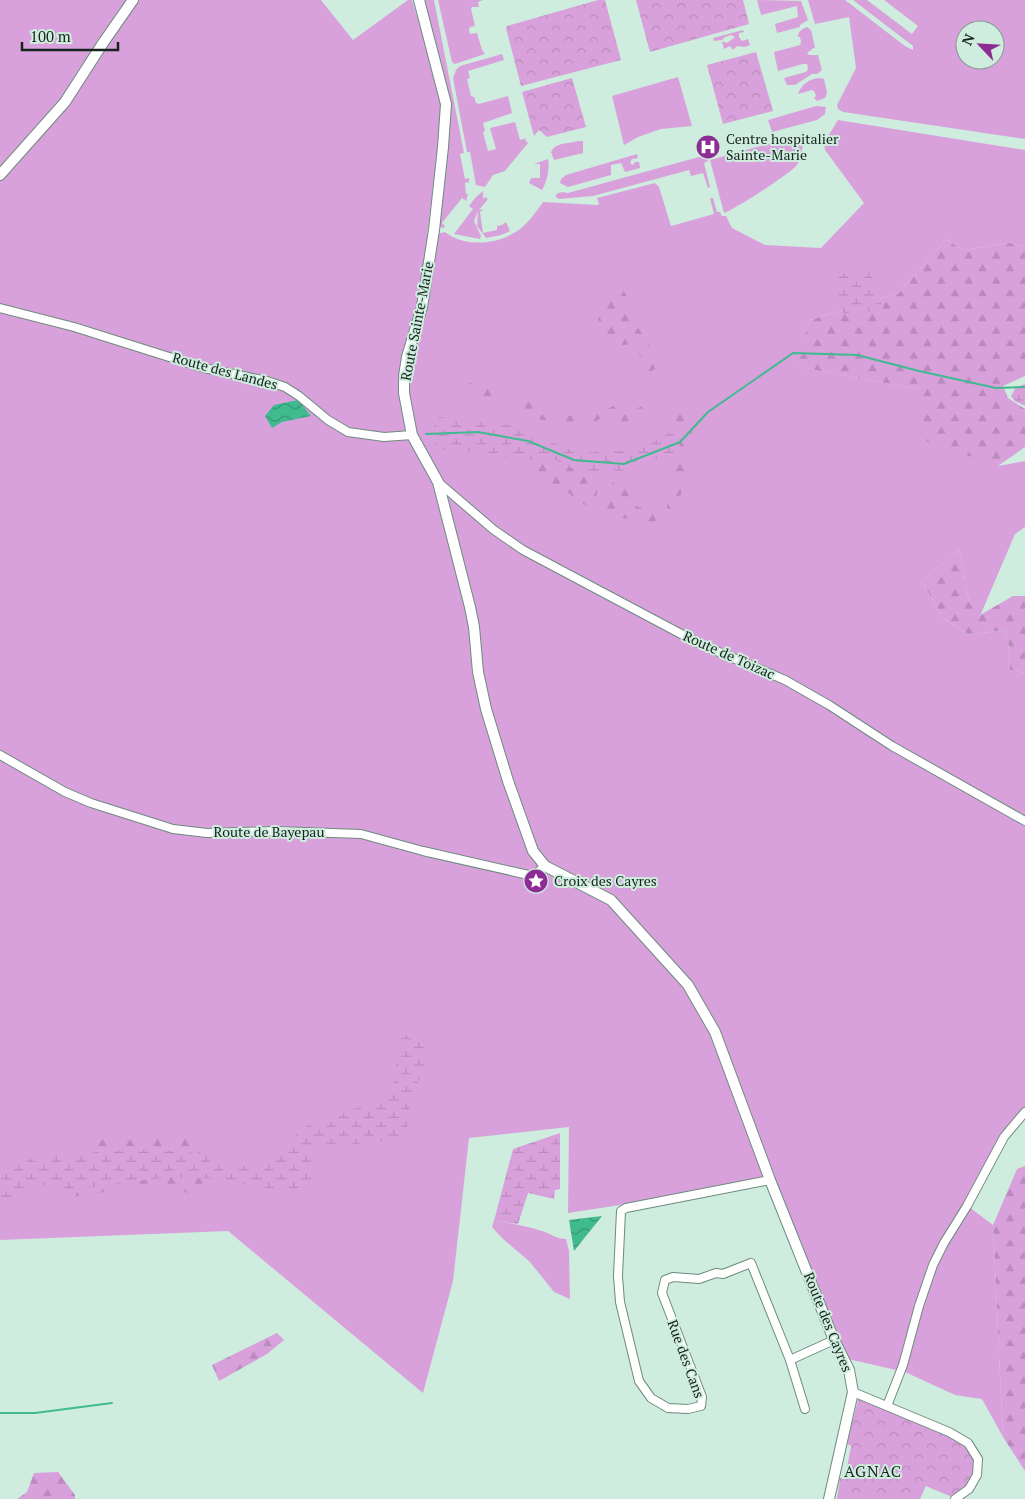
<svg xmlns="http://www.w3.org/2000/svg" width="1025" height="1499" font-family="'PT Serif',serif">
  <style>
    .green { fill: #d9a1dc; fill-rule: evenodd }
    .forest { fill: url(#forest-firs) }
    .wetland { fill: url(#wetland-marsh) }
    .park { fill: url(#park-crowns) }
    .water { fill: url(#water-waves) }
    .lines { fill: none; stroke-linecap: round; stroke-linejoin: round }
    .stream { stroke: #40ba8f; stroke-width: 2 }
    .minor-casing { stroke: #6d8b7d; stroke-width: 10 }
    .tertiary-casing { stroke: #6d8b7d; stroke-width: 12 }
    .minor { stroke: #fff; stroke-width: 8 }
    .tertiary { stroke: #fff; stroke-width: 10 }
    .labels { text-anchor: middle; stroke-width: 4; stroke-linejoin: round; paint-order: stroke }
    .poi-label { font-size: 14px; fill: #17231d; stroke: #ceedde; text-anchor: start }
    .street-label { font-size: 14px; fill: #17231d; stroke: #ceedde }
    .quarter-label { font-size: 16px; letter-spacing: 1px; fill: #17231d; stroke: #ceedde }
  </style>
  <defs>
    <pattern id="forest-firs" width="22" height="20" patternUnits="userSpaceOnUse" patternTransform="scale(1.25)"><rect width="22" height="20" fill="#d9a1dc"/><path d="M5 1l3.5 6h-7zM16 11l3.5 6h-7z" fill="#ba8abc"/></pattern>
    <pattern id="wetland-marsh" width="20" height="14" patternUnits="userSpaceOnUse" patternTransform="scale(1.25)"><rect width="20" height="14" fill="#d9a1dc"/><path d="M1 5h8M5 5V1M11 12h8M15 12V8" fill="none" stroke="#ba8abc"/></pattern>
    <pattern id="park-crowns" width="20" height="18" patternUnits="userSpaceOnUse" patternTransform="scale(1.25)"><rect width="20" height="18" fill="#d9a1dc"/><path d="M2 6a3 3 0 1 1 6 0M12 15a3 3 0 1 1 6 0" fill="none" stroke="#ba8abc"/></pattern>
    <pattern id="water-waves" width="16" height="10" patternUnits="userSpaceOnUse" patternTransform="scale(1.25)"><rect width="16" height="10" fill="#40ba8f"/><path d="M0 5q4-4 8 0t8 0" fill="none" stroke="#359774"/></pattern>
  </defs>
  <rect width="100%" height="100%" fill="#ceedde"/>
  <g class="green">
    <path d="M0 0H321L353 40 408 0H412L443 101 427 237 433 261 437 234 445 232C465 248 499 245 520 229 529 222 536 212 543 202L597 205 599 204 597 198 655 183 659 187 671 226 714 214 710 198H713L717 212H720L722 216H726L732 228 765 245 821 248 864 203 825 150 824 143 838 120 1025 150V247L1010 243 963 250 946 239 899 293 810 320 795 366 918 389 998 466 1025 461V527L1015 534 980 616 969 601 959 549 922 582 944 619 969 635 1003 630 1008 637 1010 670 1025 673V1116L1008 1139 969 1207 993 1225 1003 1437 982 1399 955 1395 905 1372 839 1357 764 1176 672 1197 568 1213 569 1127 469 1138 453 1281 423 1393 228 1231 0 1240Z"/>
    <path d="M422 0H434L464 153 460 154 465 179 469 178V182L465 183 466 194H468L466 201 462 198 442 223 445 226 444 228 439 227 450 115Z"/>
    <path d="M438 0H483L478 2 479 7H472L471 9 475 26 470 27 469 30 470 34 477 33 482 50 485 54 455 64 452 62Z"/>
    <path d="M757 0 801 1 808 20 800 25V27L777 33 775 24 798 17 797 6 761 15Z"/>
    <path d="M808 0H845L905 46 913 50V46L853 0H867L912 34 918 26 884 0H1025V139L843 112 838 109 837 105 856 68 849 17 815 24ZM965 30H995V60H965Z"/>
    <path d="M807 27 811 30 815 47 807 53 809 55H818L822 70 817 74H812L795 85H787L784 78 806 72 808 69 807 64H803L778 71 774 52 800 45 801 42 800 37H798C798 31 802 29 807 27Z"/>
    <path d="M743 30 744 32 739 33V37L742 41 748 39 750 45 745 47 737 46 733 50 730 46 724 49 722 41 727 43 735 37 731 35 725 37 722 40 714 41 713 38Z"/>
    <path d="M502 54 504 60 468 71 470 78 467 79 471 96 474 97 476 103 479 104 508 96 512 113 483 123 485 131 483 132 488 151 496 149 490 128 515 122 520 140 527 138 525 140 528 143 505 171 493 175 485 187 476 185 470 152H467L453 78 456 70 460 66Z"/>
    <path d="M678 77 692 126 661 129 638 137 624 145 612 96Z"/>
    <path d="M819 78 824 79 827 92 825 98 817 101 814 98 816 96 814 91 812 90 798 94C801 84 810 79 819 78Z"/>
    <path d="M816 106 826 107 825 114 817 120 772 132 768 120Z"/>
    <path d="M804 134C803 144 802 157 797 165 791 173 734 210 724 213L710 160Z"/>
    <path d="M578 141H583V153L554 160 551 152C556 142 568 144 578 141Z"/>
    <path d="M637 154 638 158 632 159 630 163 633 165 635 162H639L640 168 625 172 621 163 611 165V175L568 187 560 183 561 179 566 175Z"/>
    <path d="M706 155 708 161 704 163 710 187 708 188 703 173 691 176 689 170 593 196 559 199 556 197V194L562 192 568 193Z"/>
    <path d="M548 159C550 168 547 182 542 190L529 183 531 178H540V164H534Z"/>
    <path d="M483 191V199L485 197 488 199 479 210 484 209 480 212 483 233 497 230V226L502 225 506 222 510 231 501 235 486 238 477 226 478 211 474 221 481 236 480 239 454 234 473 209 469 206 475 198Z"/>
    <path d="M494 1221C511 1223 527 1226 542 1231 551 1234 557 1239 566 1239L569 1251 570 1299 554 1292 530 1262 503 1239 492 1227Z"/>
  </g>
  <g class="forest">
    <path d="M946 239 963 250 1010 243 1025 247V376L1003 386 1008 398 1025 409V447L998 466 917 438 918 389 794 366 810 320 899 293Z"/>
    <path d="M623 290 634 308 635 323 656 354 658 367 650 372 634 344 613 346 603 340 598 318 604 310 608 300 617 299Z"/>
    <path d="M468 382 535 404 553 414 589 418 615 405 629 412 647 404 650 408 625 423 604 415 596 422 581 425 535 419 522 405 484 399 468 392Z"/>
    <path d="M668 397 695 418 679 504 666 518 674 436Z"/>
    <path d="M539 451 576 466 599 483 596 497 610 494 612 482 626 489 632 504 658 515 654 524 596 513 564 490 525 475 514 454Z"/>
    <path d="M959 549 969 601 980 615 1013 596H1025V673L1010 670 1008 637 1003 630 969 635 944 619 922 582Z"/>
    <path d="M95 1136 200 1138 208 1147 214 1185 190 1195 173 1185 110 1190 74 1201Z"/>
    <path d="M1025 1166V1471L1003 1437 993 1225 1017 1169Z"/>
    <path d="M277 1333 284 1340 267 1354 219 1381 212 1365Z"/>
    <path d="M58 1472 75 1495V1499H17L27 1492 34 1473Z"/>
  </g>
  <g class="wetland">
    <path d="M856 270 866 271 871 274 883 309 876 311 844 313C838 300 833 289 837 275Z"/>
    <path d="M1025 384V406L1015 401 1011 396 1016 387Z"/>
    <path d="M439 417 509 425 521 432 538 435 576 453 635 450 679 428 680 453 659 458 623 471 580 472 549 457 531 460 516 461 500 455 452 449 437 451 431 432Z"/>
    <path d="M402 1035 424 1036 428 1040C428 1062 417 1083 411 1103 407 1116 410 1129 402 1140L355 1144H317L310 1147 316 1176 298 1192 246 1185 221 1179 170 1177 97 1186 72 1191 38 1184 21 1194 12 1204 0 1213V1174L9 1169 17 1157 28 1155 33 1161 46 1162 56 1152 66 1156 83 1155 101 1151 150 1149 207 1154 211 1163 235 1167 264 1163 275 1157 287 1142 305 1127 392 1095 398 1049Z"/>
    <path d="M560 1133V1189L555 1190 554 1199 528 1193 518 1224 494 1221 513 1149Z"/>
  </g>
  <g class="park">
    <path d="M598 0H605L621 60 521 86 506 28 507 26Z"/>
    <path d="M636 0H743L749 24 650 52Z"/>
    <path d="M756 52 773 111 723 124 707 65Z"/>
    <path d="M572 78 586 127 547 137 539 130 534 136 522 92Z"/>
    <path d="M865 1399C884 1408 903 1416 922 1424 946 1435 995 1452 967 1486 963 1490 957 1494 952 1497L926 1486 920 1499H837L840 1478 845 1479 851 1446 847 1444 858 1400Z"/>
  </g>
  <g class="water">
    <path d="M298 400 311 416 282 422 272 428 265 416 274 405Z"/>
    <path d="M602 1216 574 1251 569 1220Z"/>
  </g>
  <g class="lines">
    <g class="stream">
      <path d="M426 434 478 432 528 441 574 460 624 464 680 442 708 412 793 353 857 355 919 371 996 388 1025 387"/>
      <path d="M0 1413H35L112 1403"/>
    </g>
    <defs>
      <g id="minor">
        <path d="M0 308 74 327 204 368 267 381 285 387 299 396 328 420 348 432 384 437 412 435"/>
        <path d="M438 482 494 530 523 550 700 644 785 680 829 705 892 746 1025 821"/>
        <path d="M0 755 65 792 91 803 173 829 207 833 276 831 361 834 423 851 533 876 545 866"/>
        <path d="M770 1180 626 1208 621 1211 618 1276 620 1302 639 1381 651 1398 668 1408 688 1409 701 1406 702 1397 662 1293 665 1280 673 1277 699 1279 716 1273 723 1274 751 1263 790 1360 834 1340"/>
        <path d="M790 1360 805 1409"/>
        <path d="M853 1392 949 1432 968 1443 978 1459 977 1475 969 1489 955 1499"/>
        <path d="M887 1406 903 1365 919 1306 933 1265 944 1243 967 1206 1004 1137 1025 1112"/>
      </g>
      <g id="tertiary">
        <path d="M419 0 446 104 443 147 434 230 422 307 407 357 404 376V393L412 435 438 482 470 607 474 627 478 672 486 709 508 781 533 851 545 866 611 900 688 985 715 1032 770 1180 834 1340 849 1370 853 1392 829 1499"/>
        <path d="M0 175 65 102 103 43 133 0"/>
      </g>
    </defs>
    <use href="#minor" class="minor-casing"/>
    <use href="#tertiary" class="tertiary-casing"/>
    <use href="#minor" class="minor"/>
    <use href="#tertiary" class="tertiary"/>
  </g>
  <defs>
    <symbol id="hospital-disc" viewBox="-11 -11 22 22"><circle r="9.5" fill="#8c2c94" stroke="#ceedde"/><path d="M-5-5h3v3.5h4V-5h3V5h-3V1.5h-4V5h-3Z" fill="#fff"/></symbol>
    <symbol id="sight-disc" viewBox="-11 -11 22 22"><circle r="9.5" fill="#8c2c94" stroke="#ceedde"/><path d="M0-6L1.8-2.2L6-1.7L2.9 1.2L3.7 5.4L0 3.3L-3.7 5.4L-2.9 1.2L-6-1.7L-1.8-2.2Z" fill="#fff"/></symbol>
  </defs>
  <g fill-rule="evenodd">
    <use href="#hospital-disc" x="694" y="133" width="28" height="28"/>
    <use href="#sight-disc" x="522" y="867" width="28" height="28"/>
  </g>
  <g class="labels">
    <g class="poi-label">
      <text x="726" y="144">Centre hospitalier<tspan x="726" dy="16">Sainte-Marie</tspan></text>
      <text x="554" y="886">Croix des Cayres</text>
    </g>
    <g class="street-label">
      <text transform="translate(417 321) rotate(-79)" y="5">Route Sainte-Marie</text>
      <text transform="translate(225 371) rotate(15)" y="5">Route des Landes</text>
      <text transform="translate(729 655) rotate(24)" y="5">Route de Toizac</text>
      <text x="269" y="837">Route de Bayepau</text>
      <text transform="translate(828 1322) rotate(68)" y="5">Route des Cayres</text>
      <text transform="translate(686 1359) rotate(70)" y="5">Rue des Cans</text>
    </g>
    <g class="quarter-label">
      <text x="873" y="1477">AGNAC</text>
    </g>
  </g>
  <g transform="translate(980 45) rotate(295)"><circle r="24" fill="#ceedde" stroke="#859c91"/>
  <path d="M0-4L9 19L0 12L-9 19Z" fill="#8c2c94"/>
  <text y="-8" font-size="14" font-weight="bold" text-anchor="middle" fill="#17231d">N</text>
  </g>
  <path d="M22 42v8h96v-8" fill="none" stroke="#17231d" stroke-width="2.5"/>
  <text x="30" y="42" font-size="15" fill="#17231d" stroke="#ceedde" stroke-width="4" paint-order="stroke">100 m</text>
</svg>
